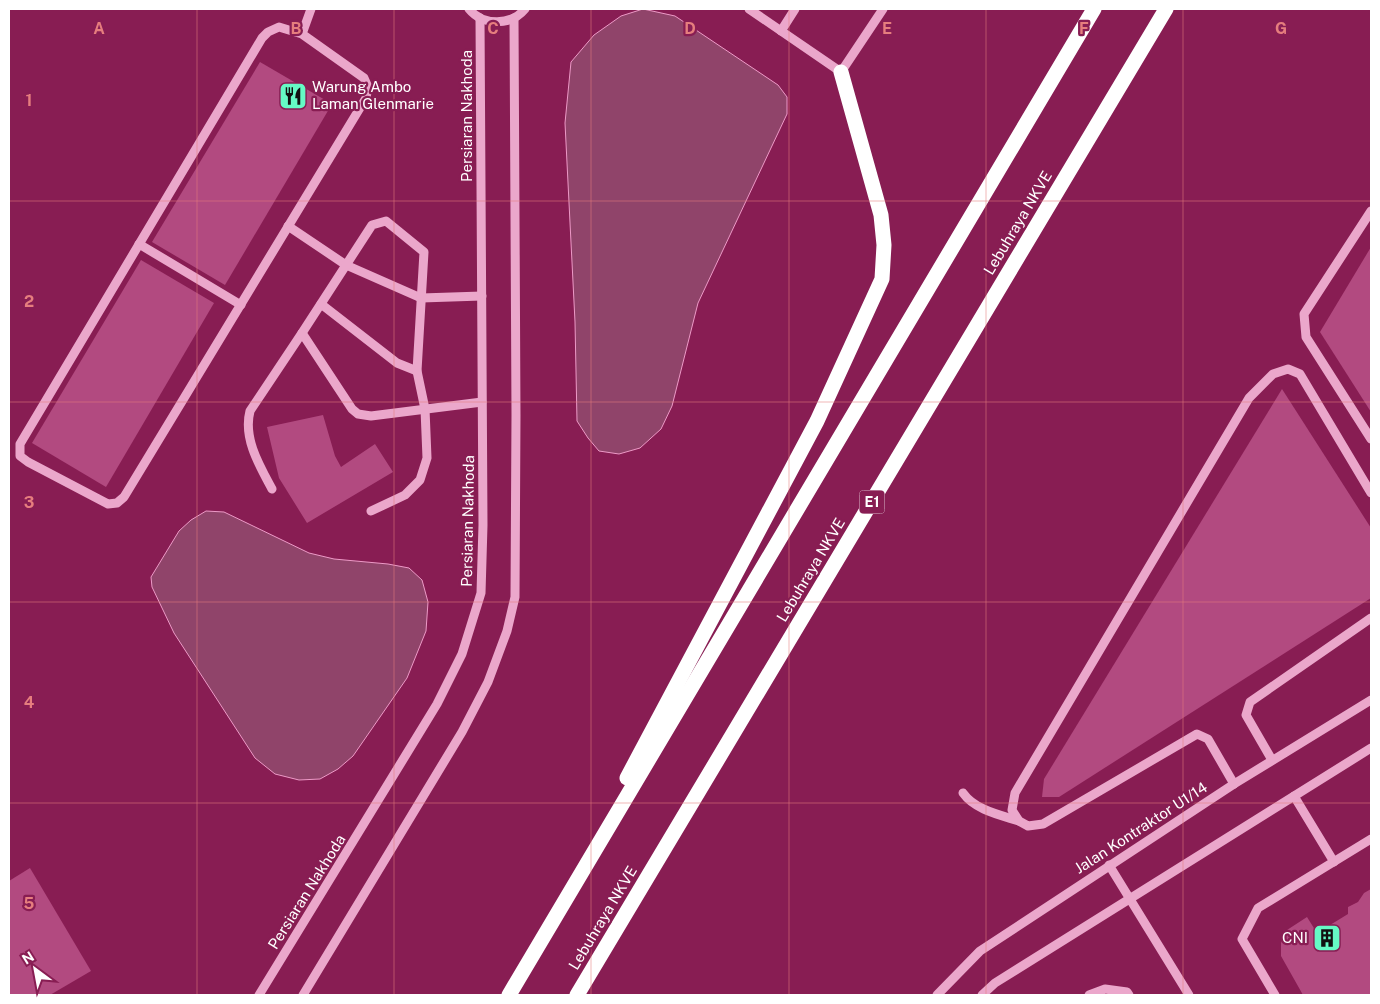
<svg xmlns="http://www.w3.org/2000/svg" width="1380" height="1004" font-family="'Public Sans',sans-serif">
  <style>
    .water { fill: #90446a; stroke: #ed9ac7 }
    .building { fill: #b24a80 }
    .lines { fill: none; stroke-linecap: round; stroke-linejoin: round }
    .minor { stroke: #eba7cb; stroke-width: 9 }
    .highway { stroke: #fff; stroke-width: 15 }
    .grid { fill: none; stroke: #e67e7e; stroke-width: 1; stroke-opacity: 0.55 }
    .labels { text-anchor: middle; stroke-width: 4.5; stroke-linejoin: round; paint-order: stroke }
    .shield { fill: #881d53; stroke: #dbbbcb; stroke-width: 1 }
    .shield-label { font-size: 14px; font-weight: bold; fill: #fff }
    .poi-label { font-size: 15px; fill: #fff; stroke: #881d53; text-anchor: start }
    .street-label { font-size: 15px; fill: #fff; stroke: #881d53 }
    .grid-label { font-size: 16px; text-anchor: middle; font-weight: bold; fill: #e67e7e; stroke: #881d53; stroke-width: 4.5; stroke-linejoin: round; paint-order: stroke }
  </style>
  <rect width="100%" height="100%" fill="#881d53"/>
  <g class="water">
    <path d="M643 9 675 16 778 85 787 97V114L698 303 672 406 661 429 640 448 619 454 599 451 588 438 577 421 575 322 565 123 571 62 594 35 621 16Z"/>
    <path d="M206 511 224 512 309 553 334 559 388 564 409 568 422 580 428 602 426 631 407 678 353 756 338 769 320 779 299 780 275 774 255 758 174 633 152 587 151 577 179 531 191 520Z"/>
  </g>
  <g class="building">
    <path d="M260 62 332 104 225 285 152 242Z"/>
    <path d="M1371 247V412L1320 332Z"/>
    <path d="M141 260 214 303 106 487 32 443Z"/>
    <path d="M1282 389 1371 528V598L1059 797H1042L1044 779Z"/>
    <path d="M323 415 335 456 341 467 375 444 393 472 307 523 279 478 267 427Z"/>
    <path d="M30 868 91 971 50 995H9V881Z"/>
    <path d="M1371 889V995H1333V994L1330 995H1303L1281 956V943L1287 930 1307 917 1317 933 1348 914V907L1358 902 1364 893Z"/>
  </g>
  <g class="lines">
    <g class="minor">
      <path d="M469 9C483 26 511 26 525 9"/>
      <path d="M749 9 841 72 883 9"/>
      <path d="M781 31 795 9"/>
      <path d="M302 34 364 78 368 87 366 98 124 497 117 503 108 504 28 462 20 456V444L262 38 268 32 279 27 302 34 311 9"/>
      <path d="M1371 211 1304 314 1306 337 1371 439"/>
      <path d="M288 226 346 265 421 298 482 296"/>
      <path d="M139 244 241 305"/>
      <path d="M321 304 397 363 417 371"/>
      <path d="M302 333 352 409 358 414 371 416 482 402"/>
      <path d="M272 489C259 465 243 438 250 411L302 333 372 225 386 221 424 252 417 371 425 409 427 458 420 480 405 495 371 511"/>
      <path d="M1272 760 1246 715 1250 702 1371 618"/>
      <path d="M1234 784 1208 739 1197 734 1043 824 1028 826 1019 821 1012 810 1015 793 1249 398 1273 374 1288 369 1300 374 1371 493"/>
      <path d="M963 793C975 810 1000 815 1019 821"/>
      <path d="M1294 796 1334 862"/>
      <path d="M1109 865 1189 995"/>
      <path d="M259 995 437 704 462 654 481 593 483 525 480 18"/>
      <path d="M303 995 462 732 488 682 507 631 515 597 516 415 514 18"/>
      <path d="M937 995 980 951 1234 784 1371 700"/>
      <path d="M982 995 995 983 1371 748"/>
      <path d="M1089 995 1105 989 1127 992 1129 995"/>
      <path d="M1275 995 1242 939 1258 908 1371 839"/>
    </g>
    <g class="highway">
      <path d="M627 778 817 421 882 279 884 245 881 215 841 72"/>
      <path d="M509 995 1094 9"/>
      <path d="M577 995 1166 9"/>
    </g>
  </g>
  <path class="grid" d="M197 9V995M394 9V995M591 9V995M789 9V995M986 9V995M1183 9V995M9 201H1371M9 402H1371M9 602H1371M9 803H1371"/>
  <defs>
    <symbol id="restaurant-square" viewBox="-11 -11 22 22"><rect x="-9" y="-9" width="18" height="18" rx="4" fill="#65fac5" stroke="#881d53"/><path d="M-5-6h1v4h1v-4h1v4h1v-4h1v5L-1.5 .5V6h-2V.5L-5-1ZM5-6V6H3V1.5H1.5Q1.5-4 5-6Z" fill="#111"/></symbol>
    <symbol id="building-square" viewBox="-11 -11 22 22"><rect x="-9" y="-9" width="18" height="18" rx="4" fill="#65fac5" stroke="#881d53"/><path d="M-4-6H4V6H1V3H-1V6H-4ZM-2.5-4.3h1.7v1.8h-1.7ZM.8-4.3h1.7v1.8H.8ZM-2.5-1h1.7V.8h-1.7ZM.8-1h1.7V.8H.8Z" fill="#111"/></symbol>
  </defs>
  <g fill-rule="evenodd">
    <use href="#restaurant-square" x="277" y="80" width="32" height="32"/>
    <use href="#building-square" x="1311" y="922" width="32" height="32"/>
  </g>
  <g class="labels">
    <rect class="shield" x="859.5" y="490.5" width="25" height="23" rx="4"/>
    <g class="shield-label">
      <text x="872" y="507">E1</text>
    </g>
    <g class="poi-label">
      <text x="312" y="92">Warung Ambo<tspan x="312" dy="17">Laman Glenmarie</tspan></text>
      <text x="1308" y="943" text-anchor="end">CNI</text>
    </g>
    <g class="street-label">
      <text transform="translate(467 116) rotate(-90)" y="5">Persiaran Nakhoda</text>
      <text transform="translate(1018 223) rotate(-59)" y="5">Lebuhraya NKVE</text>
      <text transform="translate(468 521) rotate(-89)" y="5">Persiaran Nakhoda</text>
      <text transform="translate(811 570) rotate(-59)" y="5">Lebuhraya NKVE</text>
      <text transform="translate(1141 828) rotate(-33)" y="5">Jalan Kontraktor U1/14</text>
      <text transform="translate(307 892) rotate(-58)" y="5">Persiaran Nakhoda</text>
      <text transform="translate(603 918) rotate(-59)" y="5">Lebuhraya NKVE</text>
    </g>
  </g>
  <g class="grid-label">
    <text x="99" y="34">A</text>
    <text x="296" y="34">B</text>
    <text x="493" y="34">C</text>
    <text x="690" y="34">D</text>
    <text x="887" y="34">E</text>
    <text x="1084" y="34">F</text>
    <text x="1281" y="34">G</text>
    <text x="29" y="106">1</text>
    <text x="29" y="307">2</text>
    <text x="29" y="508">3</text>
    <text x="29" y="708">4</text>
    <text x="29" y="909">5</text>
  </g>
  <rect width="1380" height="1004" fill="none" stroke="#ffffff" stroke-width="20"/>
  <g transform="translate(35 969) rotate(328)" stroke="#881d53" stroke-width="4" paint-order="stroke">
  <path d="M0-4L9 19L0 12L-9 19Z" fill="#ffffff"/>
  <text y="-8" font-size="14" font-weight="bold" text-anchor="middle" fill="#ffffff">N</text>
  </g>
</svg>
